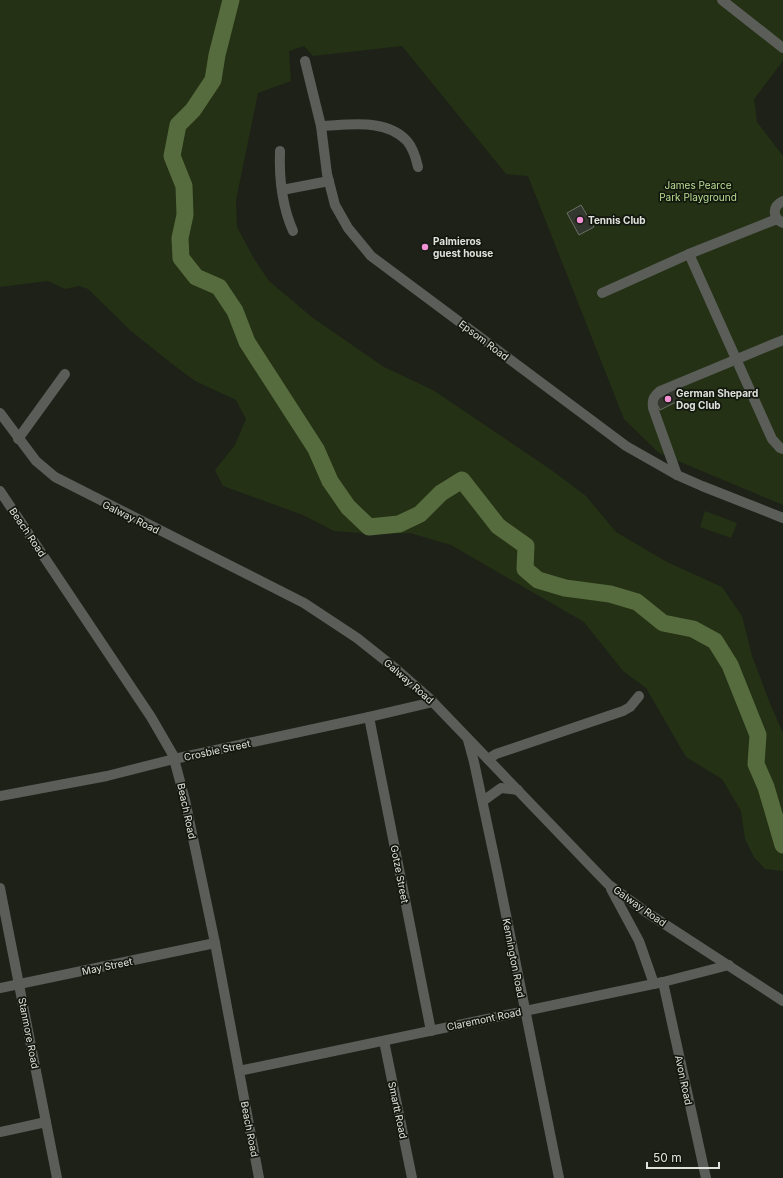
<svg xmlns="http://www.w3.org/2000/svg" width="783" height="1178" font-family="Inter,sans-serif">
  <style>
    .green { fill: #243114 }
    .lines { fill: none; stroke-linecap: round; stroke-linejoin: round }
    .river { stroke: #566c3e; stroke-width: 17 }
    .building { fill: #33382e; stroke: #6a7064 }
    .minor { stroke: #5a5d58; stroke-width: 10 }
    .poi-dot { fill: #f391d5; stroke: #13180f; stroke-width: 1.5 }
    .labels { text-anchor: middle; stroke-width: 3.5; stroke-linejoin: round; paint-order: stroke }
    .park-label { font-size: 10px; fill: #badd93; stroke: #13180f }
    .poi-label { font-size: 10px; font-weight: bold; fill: #dfe2dc; stroke: #13180f; text-anchor: start }
    .street-label { font-size: 10px; fill: #dfe2dc; stroke: #13180f }
  </style>
  <rect width="100%" height="100%" fill="#1d2118"/>
  <g class="green">
    <path d="M0 0H783V61L754 99 757 122 783 156V505L659 453 624 419 528 176 506 174 402 46 313 56 304 46 289 51 291 81 258 93 236 200 237 227 253 257 269 281 313 318 384 367 433 390 550 469 586 496 616 532 667 562 722 587 742 616 752 656 771 706 783 733V871L765 869 754 857 745 839 741 811 722 779 686 757 646 688 623 671 584 622 451 545 410 533 377 534 334 531 303 515 223 486 215 470 235 445 246 419 236 400 195 381 171 363 131 331 88 289 79 286 65 289 48 281 0 287Z"/>
    <path d="M705 511 737 523 731 538 700 527Z"/>
  </g>
  <g class="lines">
    <path class="river" d="M231 0 217 55 213 80 193 110 178 125 172 156 184 186 185 215 180 238 181 258 196 277 219 287 235 311 247 342 316 449 330 481 348 507 369 527 399 524 420 514 441 493 462 480 498 526 526 546 525 569 538 580 565 588 610 594 637 602 663 623 693 629 715 641 730 665 758 735 756 764 766 787 783 845"/>
  </g>
  <g class="building">
    <path d="M581 205 594 227 579 235 567 213Z"/>
    <path d="M676 388 682 399 660 410 655 400Z"/>
  </g>
  <g class="lines">
    <g class="minor">
      <path d="M722 0 783 48"/>
      <path d="M305 61 321 126 327 174 335 205 348 228 371 256 626 446 677 475 702 486 783 518"/>
      <path d="M321 126C349 125 386 118 407 141 413 148 416 158 418 167"/>
      <path d="M280 151C279 178 282 206 293 231"/>
      <path d="M282 190 329 181"/>
      <path d="M783 201C772 206 772 218 783 223"/>
      <path d="M689 254 772 439 780 448 783 449"/>
      <path d="M602 293 689 254 777 219"/>
      <path d="M0 413 36 461 55 477 304 603 357 638 396 669 429 698 608 884 646 912 783 1001"/>
      <path d="M18 439 65 374"/>
      <path d="M677 475 653 408C652 400 653 397 660 391L783 340"/>
      <path d="M0 491 151 717 173 755 185 800 215 943 259 1178"/>
      <path d="M369 717 431 1031"/>
      <path d="M468 740 474 762 498 875 559 1178"/>
      <path d="M488 759 496 754 623 711 630 707 639 696"/>
      <path d="M0 796 107 776 174 759 369 717 433 702"/>
      <path d="M483 801 501 788 518 790"/>
      <path d="M0 888 57 1178"/>
      <path d="M611 889 639 941 654 984"/>
      <path d="M663 982 706 1178"/>
      <path d="M0 988 215 943"/>
      <path d="M384 1041 412 1178"/>
      <path d="M239 1071 663 982 729 965"/>
      <path d="M0 1132 46 1122"/>
    </g>
  </g>
  <g class="poi-dot">
    <circle cx="580" cy="220" r="4"/>
    <circle cx="425" cy="247" r="4"/>
    <circle cx="668" cy="399" r="4"/>
  </g>
  <g class="labels">
    <g class="park-label">
      <text x="698" y="189">James Pearce<tspan x="698" dy="12">Park Playground</tspan></text>
    </g>
    <g class="poi-label">
      <text x="588" y="224">Tennis Club</text>
      <text x="433" y="245">Palmieros<tspan x="433" dy="12">guest house</tspan></text>
      <text x="676" y="397">German Shepard<tspan x="676" dy="12">Dog Club</tspan></text>
    </g>
    <g class="street-label">
      <text transform="translate(484 340) rotate(37)" y="4">Epsom Road</text>
      <text transform="translate(131 517) rotate(26)" y="4">Galway Road</text>
      <text transform="translate(28 532) rotate(56)" y="4">Beach Road</text>
      <text transform="translate(409 681) rotate(41)" y="4">Galway Road</text>
      <text transform="translate(217 750) rotate(-12)" y="4">Crosbie Street</text>
      <text transform="translate(187 811) rotate(78)" y="4">Beach Road</text>
      <text transform="translate(400 874) rotate(79)" y="4">Gotze Street</text>
      <text transform="translate(640 906) rotate(35)" y="4">Galway Road</text>
      <text transform="translate(514 958) rotate(79)" y="4">Kennington Road</text>
      <text transform="translate(107 966) rotate(-12)" y="4">May Street</text>
      <text transform="translate(484 1019) rotate(-12)" y="4">Claremont Road</text>
      <text transform="translate(29 1033) rotate(79)" y="4">Stanmore Road</text>
      <text transform="translate(684 1080) rotate(78)" y="4">Avon Road</text>
      <text transform="translate(398 1110) rotate(78)" y="4">Smartt Road</text>
      <text transform="translate(250 1129) rotate(79)" y="4">Beach Road</text>
    </g>
  </g>
  <path d="M647 1162v6h72v-6" fill="none" stroke="#dfe2dc" stroke-width="2"/>
  <text x="653" y="1162" font-size="12" fill="#dfe2dc" stroke="#13180f" stroke-width="3" paint-order="stroke">50 m</text>
</svg>
